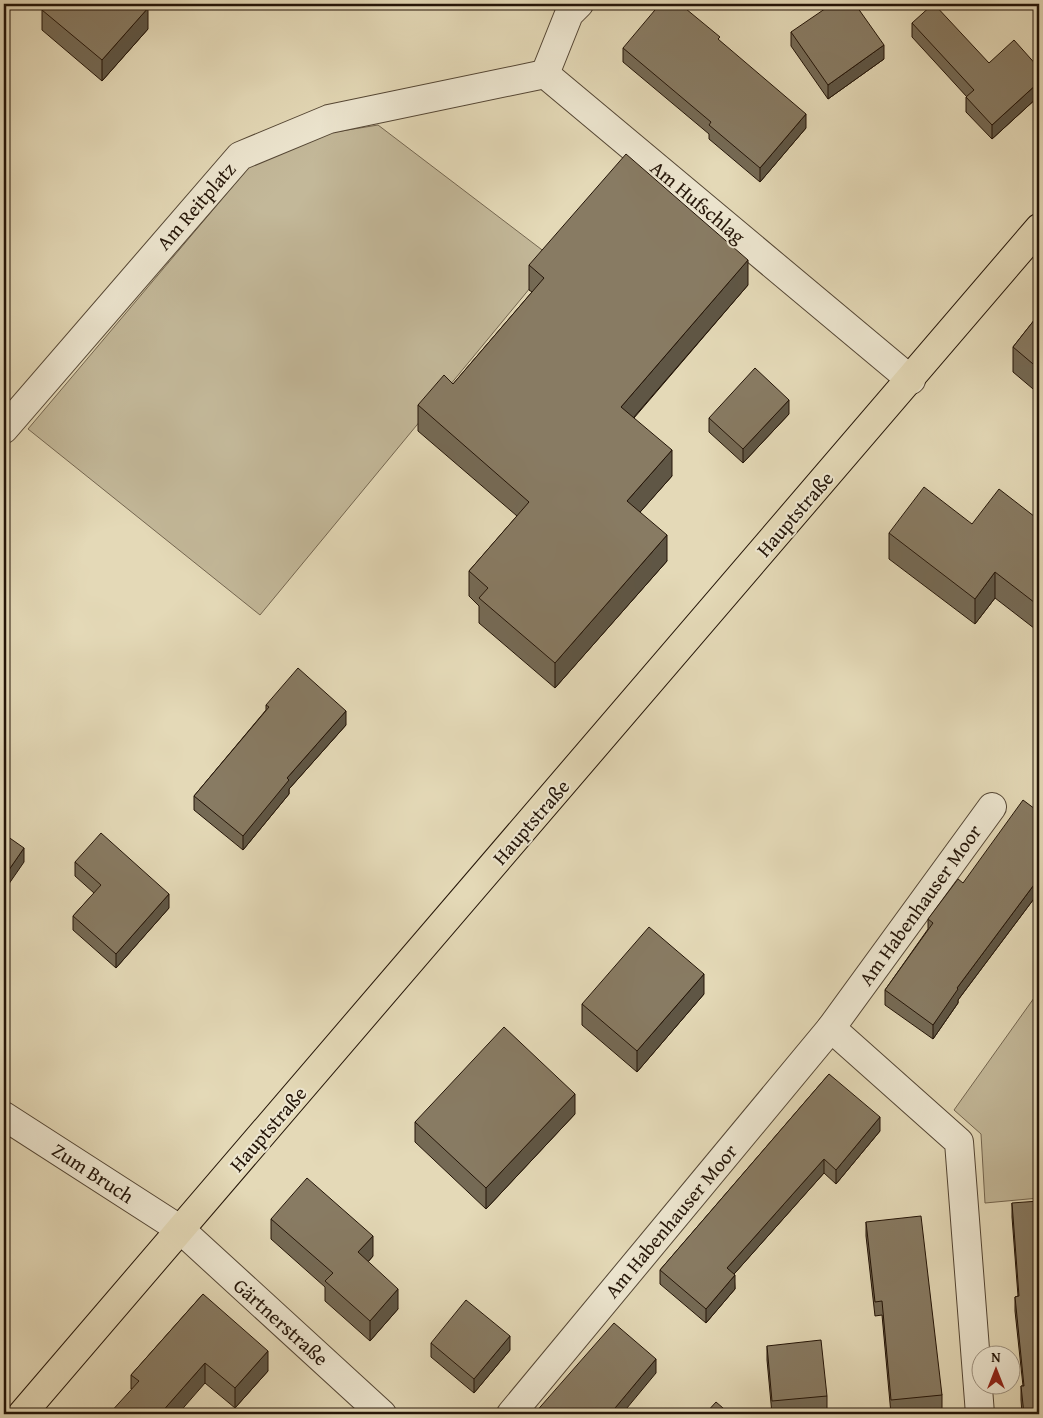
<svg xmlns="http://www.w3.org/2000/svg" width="1043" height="1418" font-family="'Gentium Book Plus',serif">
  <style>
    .green { fill: #c3b899; stroke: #746650 }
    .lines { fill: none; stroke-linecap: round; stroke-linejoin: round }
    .minor-casing { stroke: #544634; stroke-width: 30 }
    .primary-casing { stroke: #241508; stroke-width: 30 }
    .minor { stroke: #ede6d0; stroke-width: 28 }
    .primary { stroke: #e4d9b7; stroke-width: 28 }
    .wall { fill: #756a55; stroke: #241508 }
    .shaded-wall { fill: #5f5645; stroke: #241508 }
    .building { fill: #887b63; stroke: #241508 }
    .labels { text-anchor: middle; stroke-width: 4; stroke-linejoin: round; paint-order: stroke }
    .street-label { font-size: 20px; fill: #241508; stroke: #ede6d0 }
  </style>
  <rect width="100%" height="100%" fill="#e4d9b7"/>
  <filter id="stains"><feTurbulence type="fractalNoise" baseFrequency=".004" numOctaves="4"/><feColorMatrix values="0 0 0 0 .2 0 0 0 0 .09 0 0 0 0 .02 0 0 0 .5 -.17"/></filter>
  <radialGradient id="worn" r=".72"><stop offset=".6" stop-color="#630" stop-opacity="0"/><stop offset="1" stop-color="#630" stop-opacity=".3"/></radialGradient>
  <g class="green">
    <path d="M378 125 554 259 260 615 28 429 255 160 317 135Z"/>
    <path d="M1039 991V1198L985 1203 981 1134 954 1110Z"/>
  </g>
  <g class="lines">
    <defs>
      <g id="minor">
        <path d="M545 74 911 380"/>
        <path d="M545 74 569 14 579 4"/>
        <path d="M4 429 240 156 329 119 545 74"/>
        <path d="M831 1028 959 1142 980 1414"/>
        <path d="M4 1116 181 1230 382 1414"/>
        <path d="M511 1414 831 1028 992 807"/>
      </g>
      <path id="primary" d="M22 1414 1039 228"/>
    </defs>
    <use href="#minor" class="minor-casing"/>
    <use href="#primary" class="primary-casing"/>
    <use href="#minor" class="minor"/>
    <use href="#primary" class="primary"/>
  </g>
  <g class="wall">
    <path d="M42 10 148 29 102 81 42 30Z"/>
    <path d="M912 23 989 63 1039 68V96L992 139 966 112V97H967L912 37Z"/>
    <path d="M791 32 884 59 828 99 791 46Z"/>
    <path d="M720 41 806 128 760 182 709 139V134L623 62V48Z"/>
    <path d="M529 265 748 285 634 418 672 476 640 512 667 561 555 688 479 623V606L469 596V571L517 516 418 431V405L453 384 532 292 529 290Z"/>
    <path d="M1039 314V394L1013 372V347Z"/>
    <path d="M789 414 743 463 709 432V418Z"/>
    <path d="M1039 520V632L995 598 975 624 889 559V533L972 524Z"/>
    <path d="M266 705 346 725 289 789V794L243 850 194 810V796L266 710Z"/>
    <path d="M1039 812V892L958 1000V1003L933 1039 885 1005V990L928 929V919L963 883Z"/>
    <path d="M75 862 169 908 116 968 73 930V916L94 893 75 876Z"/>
    <path d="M704 994 637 1072 582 1025V1004Z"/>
    <path d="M829 1074 880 1131 836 1184 824 1173 734 1274 735 1289 706 1323 660 1284V1270Z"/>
    <path d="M575 1114 486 1209 415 1142V1122Z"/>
    <path d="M1012 1203 1039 1414H1022L1021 1400V1386H1023L1015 1311V1297L1018 1296 1012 1217Z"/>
    <path d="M271 1219 373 1256 368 1262 398 1309 370 1341 325 1301V1287L271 1239Z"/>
    <path d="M866 1222 942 1395V1409L891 1414 882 1315 875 1316 866 1236Z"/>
    <path d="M203 1294 268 1371 235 1408 205 1383 131 1389V1375Z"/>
    <path d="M431 1343 510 1350 474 1393 431 1357Z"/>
    <path d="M767 1346 827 1396V1410L781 1414H772L767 1360Z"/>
  </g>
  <g class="shaded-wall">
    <path d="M148 8V29L102 81V60Z"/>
    <path d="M884 45V59L828 99V85Z"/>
    <path d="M1039 82V96L992 139V125Z"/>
    <path d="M806 114V128L760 182V168Z"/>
    <path d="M748 260V285L621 432V407Z"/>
    <path d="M789 400V414L743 463V449Z"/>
    <path d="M672 450V476L627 527V501Z"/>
    <path d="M667 535V561L555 688V663Z"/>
    <path d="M995 572V598L975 624V599Z"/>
    <path d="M346 711V725L289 789V794L243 850V836L287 778Z"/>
    <path d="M24 848V862L4 891V877Z"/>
    <path d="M1039 878V892L958 1000V1003L933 1039V1025L957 988Z"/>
    <path d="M169 894V908L116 968V954Z"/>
    <path d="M704 974V994L637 1072V1051Z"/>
    <path d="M575 1094V1114L486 1209V1188Z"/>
    <path d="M880 1117V1131L836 1184V1170Z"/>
    <path d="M824 1159V1173L727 1282V1268Z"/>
    <path d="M373 1236V1256L358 1273V1252Z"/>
    <path d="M735 1275V1289L706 1323V1309Z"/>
    <path d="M398 1289V1309L370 1341V1321Z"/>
    <path d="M510 1336V1350L474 1393V1379Z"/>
    <path d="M268 1351V1371L235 1408V1388Z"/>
    <path d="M656 1359V1373L622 1414H610Z"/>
    <path d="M205 1363V1383L178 1414H160Z"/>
  </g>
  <g class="building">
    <path d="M48 4H142L148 8 102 60 42 10Z"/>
    <path d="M660 4H680L720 37 718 39 806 114 760 168 709 125 711 122 623 48Z"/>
    <path d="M832 4H855L884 45 828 85 791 32Z"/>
    <path d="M933 4H934L989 63 1014 40 1039 68V82L992 125 966 97 974 90 912 23Z"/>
    <path d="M626 154 748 260 621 407 672 450 627 501 667 535 555 663 479 598 488 588 469 571 529 502 418 405 444 375 453 384 544 278 529 265Z"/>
    <path d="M1039 314V369L1013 347Z"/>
    <path d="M755 368 789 400 743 449 709 418Z"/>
    <path d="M924 487 972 524 999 489 1039 520V606L995 572 975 599 889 533Z"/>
    <path d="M298 668 346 711 287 778 289 780 243 836 194 796 269 707 266 705Z"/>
    <path d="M1023 800 1039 812V878L957 988 958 989 933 1025 885 990 933 923 928 919 958 879 963 883Z"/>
    <path d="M101 833 169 894 116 954 73 916 101 885 75 862Z"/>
    <path d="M4 834 24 848 4 877Z"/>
    <path d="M649 927 704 974 637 1051 582 1004Z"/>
    <path d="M504 1027 575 1094 486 1188 415 1122Z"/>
    <path d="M829 1074 880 1117 836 1170 824 1159 727 1268 735 1275 706 1309 660 1270Z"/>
    <path d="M307 1178 373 1236 358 1252 398 1289 370 1321 325 1281 333 1273 271 1219Z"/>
    <path d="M1039 1201V1414H1024L1021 1386H1024L1015 1297 1019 1296 1012 1203Z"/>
    <path d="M921 1216 942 1395 891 1400 882 1301 875 1302 866 1222Z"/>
    <path d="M203 1294 268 1351 235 1388 205 1363 160 1414H109L139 1381 131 1375Z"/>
    <path d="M466 1300 510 1336 474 1379 431 1343Z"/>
    <path d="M614 1323 656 1359 610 1414H534Z"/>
    <path d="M821 1340 827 1396 772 1401 767 1346Z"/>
    <path d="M716 1402 730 1414H705Z"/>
  </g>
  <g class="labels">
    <g class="street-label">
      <text transform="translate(698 202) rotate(40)" y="7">Am Hufschlag</text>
      <text transform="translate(196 206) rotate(-49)" y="7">Am Reitplatz</text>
      <text transform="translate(795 514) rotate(-49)" y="7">Hauptstraße</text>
      <text transform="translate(531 822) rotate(-49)" y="7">Hauptstraße</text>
      <text transform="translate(920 905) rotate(-54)" y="7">Am Habenhauser Moor</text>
      <text transform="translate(268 1129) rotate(-49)" y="7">Hauptstraße</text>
      <text transform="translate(93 1173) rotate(33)" y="7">Zum Bruch</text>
      <text transform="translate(671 1221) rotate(-50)" y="7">Am Habenhauser Moor</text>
      <text transform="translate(281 1322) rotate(42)" y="7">Gärtnerstraße</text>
    </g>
  </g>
  <rect width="1043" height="1418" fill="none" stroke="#e4d9b7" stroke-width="20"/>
  <rect x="5" y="5" width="1033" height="1408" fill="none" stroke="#241508" stroke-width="2.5"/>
  <rect x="10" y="10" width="1023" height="1398" fill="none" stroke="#241508"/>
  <g transform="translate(996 1370)"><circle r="24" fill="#ede6d0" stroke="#9d9280"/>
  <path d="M0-4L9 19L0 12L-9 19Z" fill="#8f2418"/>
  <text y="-8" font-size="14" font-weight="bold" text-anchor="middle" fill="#241508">N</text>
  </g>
  <rect width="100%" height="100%" filter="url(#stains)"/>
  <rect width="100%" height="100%" fill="url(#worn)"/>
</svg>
